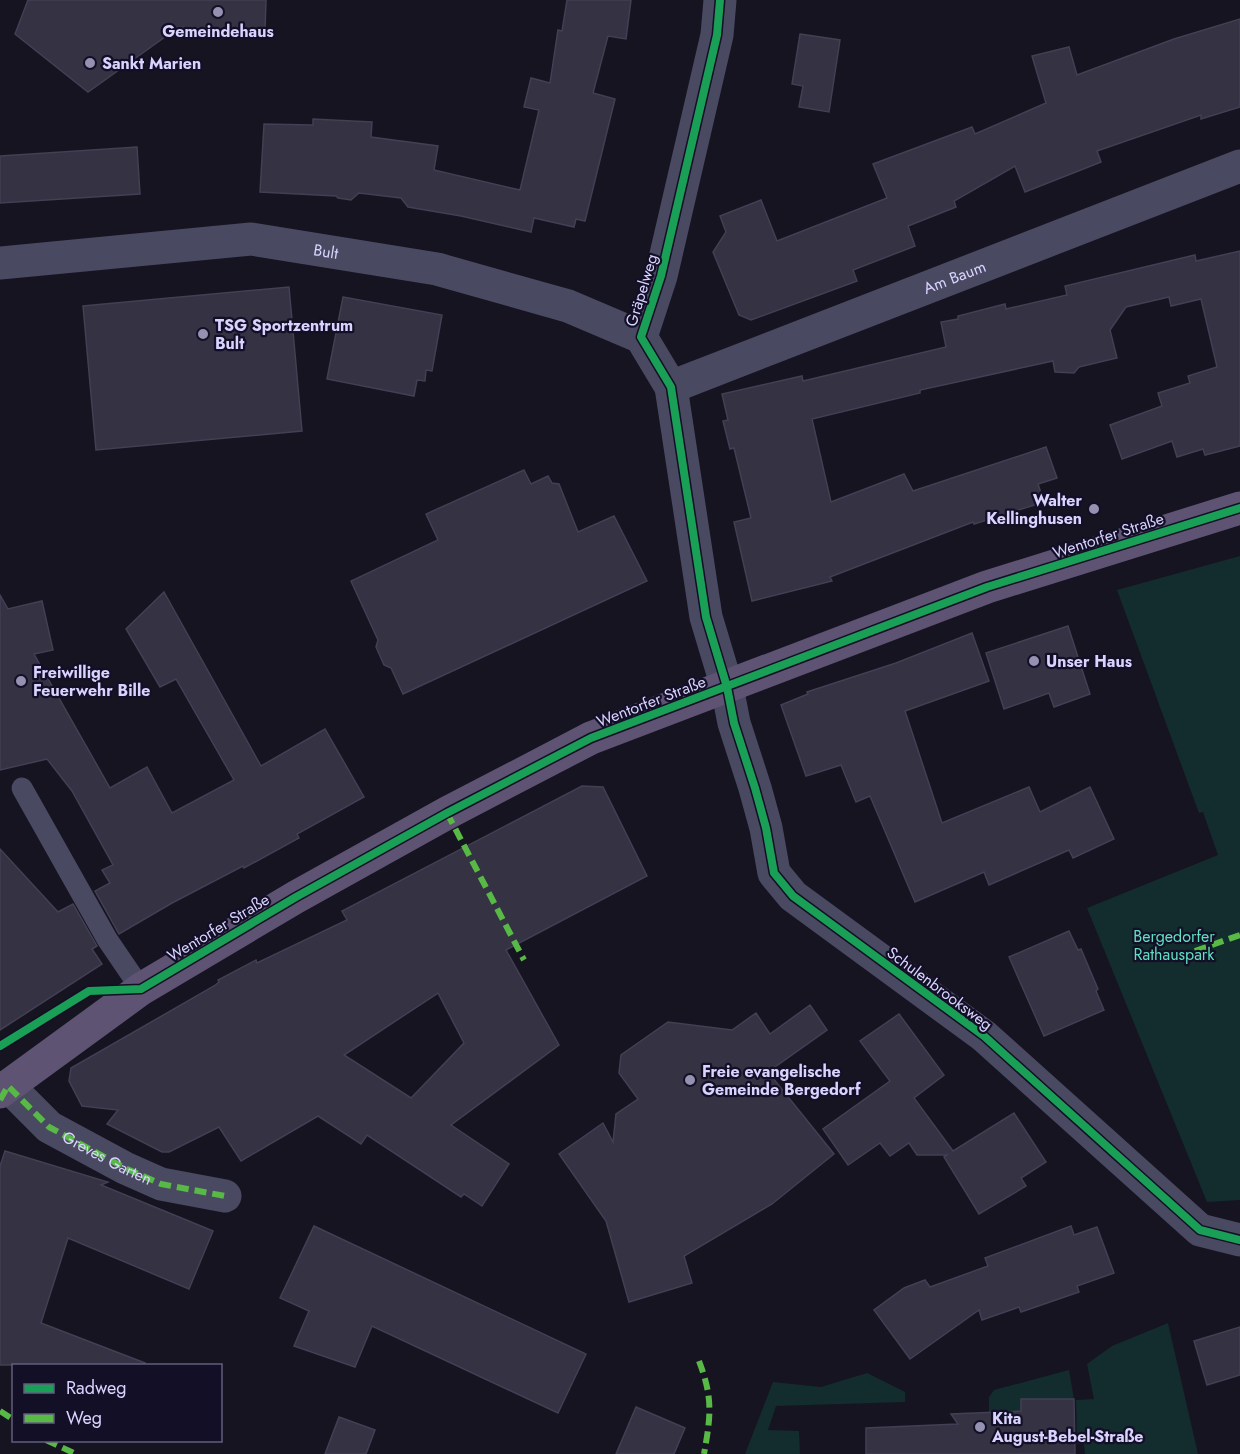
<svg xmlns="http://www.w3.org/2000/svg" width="1240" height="1454" font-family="Jost,sans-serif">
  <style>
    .green { fill: #132c2d }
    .building { fill: #343243; stroke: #433f54; stroke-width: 1.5; fill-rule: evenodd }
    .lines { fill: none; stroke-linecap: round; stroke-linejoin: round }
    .service { stroke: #4a4962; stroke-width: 21 }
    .minor { stroke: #4a4962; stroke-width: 33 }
    .primary { stroke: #5e5373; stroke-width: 33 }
    .quiet { stroke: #58b947; stroke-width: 6; stroke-dasharray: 12 6; stroke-linecap: butt }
    .cycleway-casing { stroke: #130f26; stroke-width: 11 }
    .cycleway { stroke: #1a9f57; stroke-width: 8 }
    .poi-dot { fill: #9591b1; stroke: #130f26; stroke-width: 2 }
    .labels { text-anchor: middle; stroke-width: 4.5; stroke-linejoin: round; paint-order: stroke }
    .poi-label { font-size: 16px; font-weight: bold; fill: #d9d4ff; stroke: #130f26; text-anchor: start }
    .street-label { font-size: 16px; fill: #d9d4ff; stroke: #130f26 }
    .park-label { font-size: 16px; fill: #5fe0c0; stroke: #130f26 }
  </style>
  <rect width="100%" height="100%" fill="#161421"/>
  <g class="green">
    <path d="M1240 556V1200L1207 1202 1087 908 1218 855 1203 812 1199 813 1117 590Z"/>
    <path d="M1168 1323 1198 1454H1085L1084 1444H1077L1076 1400 1094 1399 1087 1364 1112 1346Z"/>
    <path d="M1069 1370 1074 1399H1021V1411L989 1413V1397L994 1390Z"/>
    <path d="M867 1373 905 1392V1402L776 1406 768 1430 799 1431 800 1454H745L773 1382 821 1387Z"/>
  </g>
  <g class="building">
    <path d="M28 0H266L265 31 179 27 88 92 15 34Z"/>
    <path d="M567 0H631L626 39 608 36 593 93 615 99 585 221 576 219 574 227 534 218 531 232 461 216 408 207 401 198 359 193 351 200 338 198 336 196 260 192 264 124 313 125V119L372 122 371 137 438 146 434 170 520 190 539 110 524 107 531 78 550 83 558 30 562 31Z"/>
    <path d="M1240 19V107L1201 119V115L1097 151 1101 162 1025 192 1015 166 954 201 956 207 908 226 915 246 853 270 857 281 751 320 739 315 713 252 726 232 720 216 761 200 777 241 887 198 873 164 972 127 975 134 1046 103 1032 56 1069 47 1077 75 1174 39Z"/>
    <path d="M800 34 840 40 829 112 799 107 803 86 792 84Z"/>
    <path d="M137 147 140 194 0 203V156Z"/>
    <path d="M1240 251V446L1205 455 1203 449 1177 457 1172 441 1122 459 1110 425 1162 406 1158 393 1190 383 1188 376 1217 367 1201 299 1171 306 1169 297 1126 307 1110 330 1117 358 1079 367 1074 373 1055 372 1053 361 920 390V393L812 419 831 502 904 474 913 491 1046 447 1057 478 1038 484 1044 502 974 524 973 522 830 577 832 581 752 601 734 522 751 518 734 448 730 449 723 421 728 420 722 394 802 376 803 381 946 347 941 322 958 319V316L1005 304 1006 309 1067 295 1065 286 1195 255 1196 261Z"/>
    <path d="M289 287 302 431 96 450 83 306Z"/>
    <path d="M343 297 442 315 432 371 426 370 425 381 417 380 414 396 327 379Z"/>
    <path d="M524 470 531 484 548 476 552 483 559 484 578 532 614 516 647 581 403 694 391 668 384 665 376 647 378 640 351 581 438 540 426 514Z"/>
    <path d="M164 592 261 766 325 729 364 797 297 834 299 838 244 868 243 866 172 903 119 934 95 891 110 883 102 870 113 865 72 791 47 759 0 770V595L8 609 42 601 53 650 34 654 110 788 147 767 172 813 234 780 176 679 160 687 126 629Z"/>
    <path d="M1068 626 1090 694 1054 707 1049 693 1004 709 986 653Z"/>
    <path d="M972 633 989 681 905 711 942 823 1029 787 1040 812 1090 787 1114 839 1073 858 1069 850 989 885 984 872 915 902 870 796 856 802 841 765 806 776 781 705 808 694 807 692 896 663Z"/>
    <path d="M582 786 603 787 647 876 506 950 559 1045 451 1125 509 1164 482 1206 464 1194 461 1197 367 1135 361 1144 318 1116 241 1161 219 1127 169 1152H162L107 1124 118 1110 82 1106 69 1081 71 1068 214 986 219 982 218 980 256 960 257 963 347 920 342 911ZM438 993 464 1043 411 1098 344 1055Z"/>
    <path d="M0 849 58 912 73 904 97 946 92 949 102 964 0 1030Z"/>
    <path d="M1069 931 1078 950 1081 949 1098 989 1096 991 1104 1010 1044 1036 1009 957Z"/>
    <path d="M810 1005 827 1030 768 1072 834 1154 772 1204 684 1256 692 1283 629 1302 606 1221 559 1154 603 1123 613 1142 616 1114 638 1099 619 1073 621 1055 668 1022 732 1030 756 1013 770 1034Z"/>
    <path d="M899 1014 944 1075 914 1098 953 1151 1014 1113 1046 1162 1021 1178 1026 1186 979 1214 944 1157 947 1155H917L909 1143 890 1156 880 1143 848 1165 823 1129 890 1081 860 1041Z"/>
    <path d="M5 1151 108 1182 101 1185 213 1231 189 1289 68 1238 41 1323 145 1363 144 1365H0V1166Z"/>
    <path d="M314 1226 586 1354 558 1413 372 1326 355 1367 294 1346 309 1311 280 1298Z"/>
    <path d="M1071 1226 1074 1235 1097 1227 1114 1273 1077 1286 1079 1292 1021 1312 1019 1307 982 1320 979 1310 910 1359 874 1310 904 1288 925 1280 930 1287 988 1266 985 1258Z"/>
    <path d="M1240 1327V1375L1207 1385 1194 1341Z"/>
    <path d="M1021 1399H1074L1075 1454H866V1428L958 1424 951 1414 1021 1411Z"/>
    <path d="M636 1407 685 1428 674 1454H616Z"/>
    <path d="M339 1417 375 1430 366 1454H325Z"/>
  </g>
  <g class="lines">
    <path class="service" d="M22 788 107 939 141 989"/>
    <g class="minor">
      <path d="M720 0 717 35 661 276 641 337 671 387 706 617 727 687 734 723 755 788 766 828 774 873 793 896 984 1036 1200 1230 1240 1240"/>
      <path id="s1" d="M0 263 251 239 437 269 568 306 641 337"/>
      <path id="s2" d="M671 387 1240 166"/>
      <path d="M8 1086 49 1127 125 1168 161 1184 225 1196"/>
    </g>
    <path class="primary" d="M0 1092 141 989 296 897 447 813 591 738 987 587 1240 508"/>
    <g class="quiet">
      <path d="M447 813 524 960"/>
      <path d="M1178 957 1240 935"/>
      <path id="s3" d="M0 1100 8 1086 49 1127 125 1168 161 1184 225 1196"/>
      <path d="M699 1361C713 1398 711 1415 704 1454"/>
      <path d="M0 1411 14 1420"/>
      <path d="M46 1440 76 1454"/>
    </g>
    <defs>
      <g id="cycleway">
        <path d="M720 0 717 35 661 276 641 337 671 387 706 617 727 687 734 723 755 788 766 828 774 873 793 896 984 1036 1200 1230 1240 1240"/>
        <path d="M0 1046 89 991 141 989 296 897 447 813 591 738 987 587 1240 508"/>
      </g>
    </defs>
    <use href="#cycleway" class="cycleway-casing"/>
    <use href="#cycleway" class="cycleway"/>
  </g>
  <g class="poi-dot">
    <circle cx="218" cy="12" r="6"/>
    <circle cx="90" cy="63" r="6"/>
    <circle cx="203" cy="334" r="6"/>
    <circle cx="1094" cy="509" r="6"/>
    <circle cx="1034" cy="661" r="6"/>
    <circle cx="21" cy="681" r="6"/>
    <circle cx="690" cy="1080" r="6"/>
    <circle cx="980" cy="1427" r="6"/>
  </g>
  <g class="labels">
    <g class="poi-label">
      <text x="218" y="37" text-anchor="middle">Gemeindehaus</text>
      <text x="102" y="69">Sankt Marien</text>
      <text x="215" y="331">TSG Sportzentrum<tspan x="215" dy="18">Bult</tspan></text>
      <text x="1082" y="506" text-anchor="end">Walter<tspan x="1082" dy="18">Kellinghusen</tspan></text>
      <text x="1046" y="667">Unser Haus</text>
      <text x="33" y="678">Freiwillige<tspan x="33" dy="18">Feuerwehr Bille</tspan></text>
      <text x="702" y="1077">Freie evangelische<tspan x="702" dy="18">Gemeinde Bergedorf</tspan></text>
      <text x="992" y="1424">Kita<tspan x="992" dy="18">August-Bebel-Straße</tspan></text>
    </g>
    <g class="street-label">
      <text dy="6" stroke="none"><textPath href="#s1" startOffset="328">Bult</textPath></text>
      <text dy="6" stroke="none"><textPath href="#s2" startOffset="304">Am Baum</textPath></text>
      <text transform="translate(641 290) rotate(-73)" y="6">Gräpelweg</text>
      <text transform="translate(1108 535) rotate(-18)" y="6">Wentorfer Straße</text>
      <text transform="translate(651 701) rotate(-21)" y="6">Wentorfer Straße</text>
      <text transform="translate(218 927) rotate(-31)" y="6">Wentorfer Straße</text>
      <text transform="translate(940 988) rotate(37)" y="6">Schulenbrooksweg</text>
      <text dy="6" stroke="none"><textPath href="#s3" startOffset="140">Greves Garten</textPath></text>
    </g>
    <g class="park-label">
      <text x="1174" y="942">Bergedorfer<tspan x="1174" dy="18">Rathauspark</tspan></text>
    </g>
  </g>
  <rect x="12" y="1364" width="210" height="78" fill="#130f26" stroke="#625e7d" stroke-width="1.5"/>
  <rect x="24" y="1384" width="30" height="9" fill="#1a9f57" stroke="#625e7d" stroke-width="1.5"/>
  <text x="66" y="1394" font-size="18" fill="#d9d4ff">Radweg</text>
  <rect x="24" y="1414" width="30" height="9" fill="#58b947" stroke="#625e7d" stroke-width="1.5"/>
  <text x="66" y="1424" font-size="18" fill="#d9d4ff">Weg</text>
</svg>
